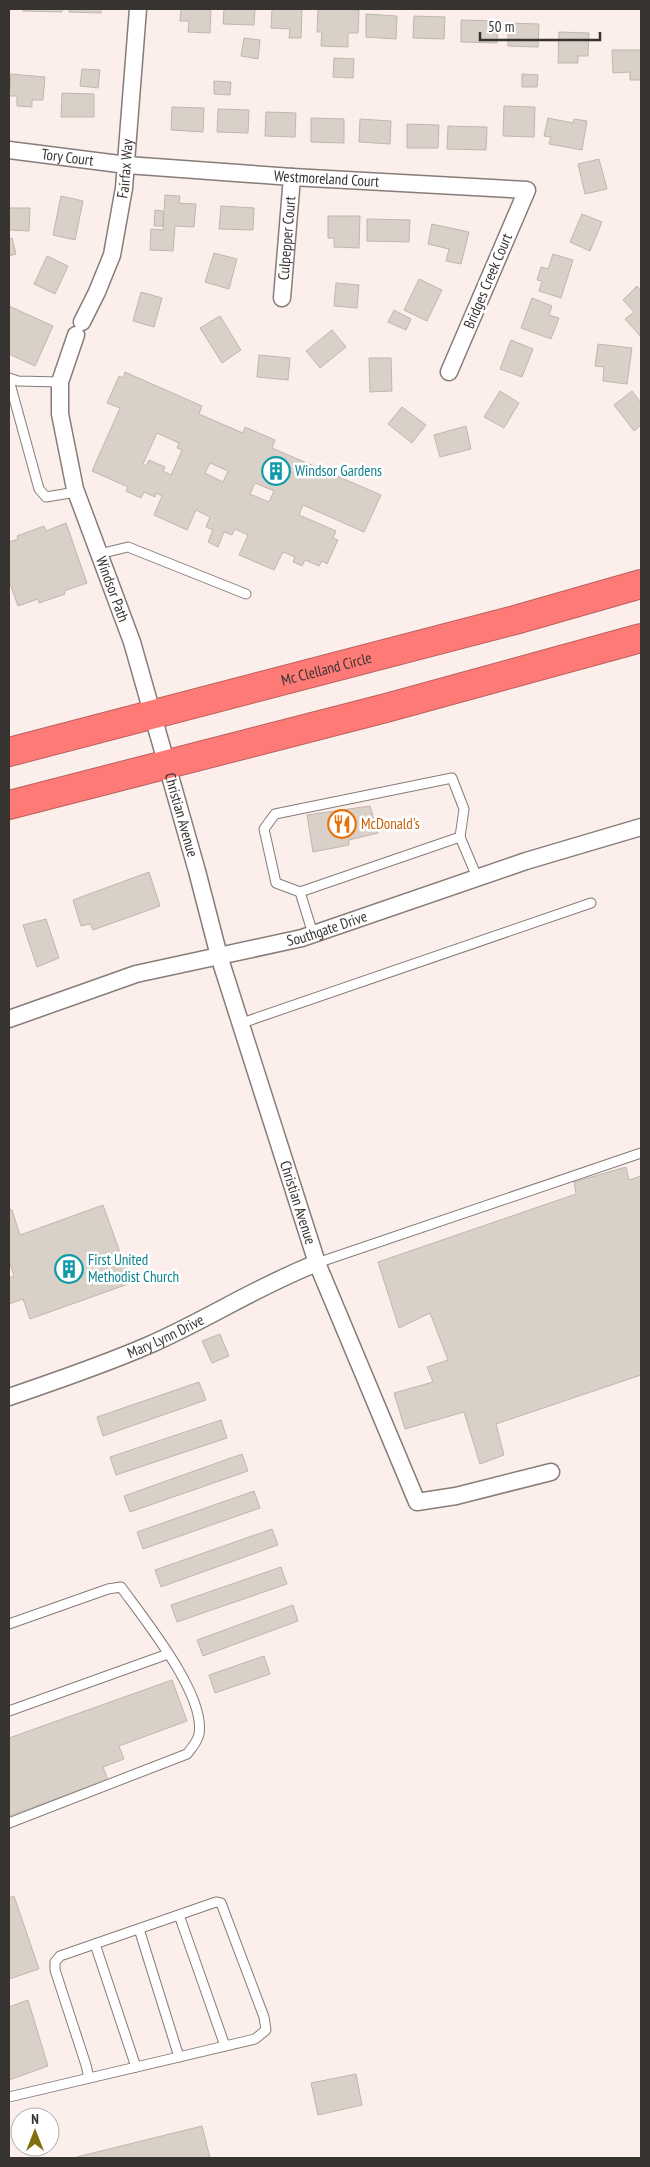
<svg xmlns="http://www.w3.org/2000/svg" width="650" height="2167" font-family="'PT Sans Narrow',sans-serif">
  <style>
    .building { fill: #d9d1c8; stroke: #bfb7af; fill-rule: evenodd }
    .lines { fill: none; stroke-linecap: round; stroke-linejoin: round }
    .lane-casing { stroke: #877c77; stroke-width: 11 }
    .street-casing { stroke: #877c77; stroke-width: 19 }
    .highway-casing { stroke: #b8615e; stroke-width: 30 }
    .lane { stroke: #fff; stroke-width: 9 }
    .street { stroke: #fff; stroke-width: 16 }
    .highway { stroke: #fe7a76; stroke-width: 28 }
    .labels { text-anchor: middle; stroke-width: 5; stroke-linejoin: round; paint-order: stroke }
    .street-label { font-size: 15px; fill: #373331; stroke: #fff }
    .culture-label { font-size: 15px; fill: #0d838f; stroke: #fff; text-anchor: start }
    .food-label { font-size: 15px; fill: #c56008; stroke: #fff; text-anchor: start }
  </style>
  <rect width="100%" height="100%" fill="#fcefeb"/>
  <g class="building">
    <path d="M23 9H62V12L23 11Z"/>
    <path d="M69 9H101V13L69 12Z"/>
    <path d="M181 9H211L210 33 188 32 189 21H180Z"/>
    <path d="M224 9H255L254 25 223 24Z"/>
    <path d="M272 9H302L301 38H289L290 29 271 28Z"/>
    <path d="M318 9 359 10 358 33H348V47L321 46 322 32H317Z"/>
    <path d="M366 14 397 16 396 39 366 37Z"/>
    <path d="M414 16 445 17 444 39 413 38Z"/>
    <path d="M461 20 498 21 497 43 461 42Z"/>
    <path d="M508 23 539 24 538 47 508 46Z"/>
    <path d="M559 32 589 33 588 56H578V63H558Z"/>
    <path d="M244 38 260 40 258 59 241 56Z"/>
    <path d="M612 50H641V80H630V72L613 73Z"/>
    <path d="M334 58 354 59 353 78 333 77Z"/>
    <path d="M82 69 100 70 98 88 80 86Z"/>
    <path d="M11 74 45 77 43 100H32V107L17 106V96H9Z"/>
    <path d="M522 74 538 75 537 87H522Z"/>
    <path d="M214 81 231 82 230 95 214 94Z"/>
    <path d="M62 93 94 94V117H61Z"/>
    <path d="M504 106 535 107 534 137 503 136Z"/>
    <path d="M172 107 204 108 203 132 171 130Z"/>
    <path d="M218 109 249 110 248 133 217 132Z"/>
    <path d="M266 112 296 113 295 137 265 136Z"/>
    <path d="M311 118 344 119V143L311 142Z"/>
    <path d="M548 118 573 123 574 119 587 121 582 150 549 144 551 137 544 136Z"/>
    <path d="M360 119 391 121 390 144 359 142Z"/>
    <path d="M407 124 439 125 438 148H407Z"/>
    <path d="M448 126 487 127 486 150 447 149Z"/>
    <path d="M599 159 607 189 585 194 578 164Z"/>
    <path d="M165 195 180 196 179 203 196 204 194 227 175 226 173 251 150 250 151 229 163 230Z"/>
    <path d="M61 196 83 201 75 240 53 235Z"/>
    <path d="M221 206 254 208 253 230 219 229Z"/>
    <path d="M9 208H30L29 231 9 230Z"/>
    <path d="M155 210 163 211V226H154Z"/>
    <path d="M582 214 602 222 590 251 570 242Z"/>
    <path d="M328 216H360L359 248 334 247V238H328Z"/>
    <path d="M367 219 410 220 409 242 367 241Z"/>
    <path d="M432 224 469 232 461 264 446 261 449 249 428 244Z"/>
    <path d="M12 238 16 254 9 256V239Z"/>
    <path d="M214 253 237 259 229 289 205 282Z"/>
    <path d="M553 254 573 260 561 298 539 291 542 281 537 280 541 267 548 269Z"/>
    <path d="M47 256 68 266 55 294 34 284Z"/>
    <path d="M419 279 442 290 427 321 404 310Z"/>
    <path d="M336 283 359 285 357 308 334 306Z"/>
    <path d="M637 286 641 291V337L625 319 634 312 623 300Z"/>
    <path d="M141 292 162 298 154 327 133 321Z"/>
    <path d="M532 298 552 306 549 315 559 318 551 339 521 328Z"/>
    <path d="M9 306 53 326 35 366 9 354Z"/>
    <path d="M394 310 411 319 406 330 388 322Z"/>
    <path d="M220 316 241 350 222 363 200 328Z"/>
    <path d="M332 330 346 347 320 368 306 351Z"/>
    <path d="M511 340 533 349 522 377 500 369Z"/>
    <path d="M598 344 632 348 627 384 603 381 604 367 595 366Z"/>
    <path d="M259 355 290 358 288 380 257 377Z"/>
    <path d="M369 358H391L392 391 370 392Z"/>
    <path d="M125 372 202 406 199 414 243 433 245 427 275 440 272 448 381 495 364 532 303 505 299 515 336 531 333 538 338 540 327 564 322 561 319 566 305 560 302 566 293 562 295 557 283 552 274 570 239 555 248 535 235 529 232 535 224 532 218 547 208 542 213 530 206 527 210 517 196 510 187 530 154 515 162 496 156 493 155 497 144 492 141 498 126 491 128 487 92 471 120 408 107 403 119 376 123 378ZM157 433 179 443 177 448 182 450 171 475 163 471 165 467 149 460 146 466 143 464ZM210 463 228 471 223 482 205 473ZM255 483 274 491 269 502 250 494Z"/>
    <path d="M500 391 519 403 504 428 484 417Z"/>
    <path d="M632 391 641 403V425L634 431 614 405Z"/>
    <path d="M402 407 426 425 412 443 388 424Z"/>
    <path d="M466 426 471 449 440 457 434 435Z"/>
    <path d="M66 523 87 583 64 591 65 594 39 603 38 599 18 606 9 581V542L18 539 17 536 44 526 46 531Z"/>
    <path d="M370 806 378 833 349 840V845L313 852 307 815Z"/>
    <path d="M149 872 160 906 93 930 90 924 81 926 73 900Z"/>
    <path d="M46 919 59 958 37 967 23 925Z"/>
    <path d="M626 1167 629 1180 641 1176V1375L496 1424 504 1455 480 1464 464 1412 405 1429 394 1393 433 1382 427 1367 448 1360 430 1313 399 1328 378 1262 576 1194 574 1182Z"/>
    <path d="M103 1205 131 1283 30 1319 23 1299 9 1304V1278L14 1276 9 1261V1209L12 1210 20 1235Z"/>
    <path d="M220 1334 229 1356 212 1363 202 1341Z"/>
    <path d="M199 1382 206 1400 103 1436 97 1417Z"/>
    <path d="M221 1420 227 1438 116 1475 110 1457Z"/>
    <path d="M242 1454 248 1471 130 1512 124 1496Z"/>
    <path d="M254 1491 260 1508 143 1549 137 1532Z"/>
    <path d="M272 1529 278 1545 161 1587 155 1570Z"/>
    <path d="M281 1567 287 1584 177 1622 171 1605Z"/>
    <path d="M293 1605 298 1621 203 1656 197 1640Z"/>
    <path d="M264 1656 270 1674 215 1693 209 1675Z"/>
    <path d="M172 1680 187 1721 119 1746 124 1759 103 1767 108 1780 9 1816V1738Z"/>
    <path d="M14 1896 39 1969 9 1979V1898Z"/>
    <path d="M28 2000 48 2066 9 2080V2007Z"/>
    <path d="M356 2074 362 2105 318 2115 311 2083Z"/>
    <path d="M202 2126 210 2158H73Z"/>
  </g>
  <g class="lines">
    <defs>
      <g id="lane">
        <path d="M9 378 18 381 60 382"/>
        <path d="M9 380 39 489 46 497 76 492"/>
        <path d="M99 554 128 547 246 594"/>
        <path d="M300 892 460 837"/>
        <path d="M313 934 300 892 276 883 264 829 275 814 452 778 464 809 460 837 477 877"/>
        <path d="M239 1024 591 903"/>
        <path d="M317 1263 641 1153"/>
        <path d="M9 1624 108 1589 121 1587C144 1619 206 1695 199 1734 198 1741 191 1749 187 1754L9 1823"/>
        <path d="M9 1711 168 1654"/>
        <path d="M179 1915 225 2046"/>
        <path d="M139 1929 179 2057"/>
        <path d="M95 1944 136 2067"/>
        <path d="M9 2097 255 2039 266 2030 264 2017 221 1903 216 1902 60 1956 55 1962V1970L86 2065 89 2078"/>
      </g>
      <g id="street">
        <path id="s1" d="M9 150 127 165 292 177 527 190 449 372"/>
        <path id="s2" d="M282 298 292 177"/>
        <path id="s3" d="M82 322 97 292 112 255 124 188 138 9"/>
        <path id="s4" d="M76 335 60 382V414L75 489 132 642 197 871 219 956 317 1263 417 1502 456 1496 551 1472"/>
        <path id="s5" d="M9 1019 136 974 302 938 526 861 641 827"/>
        <path id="s6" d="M9 1397C56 1381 103 1365 149 1345 206 1320 258 1286 317 1263"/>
      </g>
      <g id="highway">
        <path id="s7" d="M9 752 515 620 641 584"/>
        <path d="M9 805 386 708 641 638"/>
      </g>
    </defs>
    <use href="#lane" class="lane-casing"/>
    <use href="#street" class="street-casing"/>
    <use href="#highway" class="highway-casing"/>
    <use href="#lane" class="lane"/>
    <use href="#street" class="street"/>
    <use href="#highway" class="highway"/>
  </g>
  <defs>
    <symbol id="building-ring" viewBox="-11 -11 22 22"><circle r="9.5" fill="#fff" stroke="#0f9aa8" stroke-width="1.5"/><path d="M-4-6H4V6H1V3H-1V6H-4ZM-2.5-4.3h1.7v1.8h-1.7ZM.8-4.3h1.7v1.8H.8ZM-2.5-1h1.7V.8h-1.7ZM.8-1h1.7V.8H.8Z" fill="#0f9aa8"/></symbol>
    <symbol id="restaurant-ring" viewBox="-11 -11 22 22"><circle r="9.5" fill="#fff" stroke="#e8710a" stroke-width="1.5"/><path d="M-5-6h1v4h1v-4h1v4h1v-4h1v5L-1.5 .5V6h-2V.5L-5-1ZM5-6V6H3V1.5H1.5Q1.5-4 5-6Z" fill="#e8710a"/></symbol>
  </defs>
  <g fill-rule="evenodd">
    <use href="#building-ring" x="260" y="455" width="32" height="32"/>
    <use href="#restaurant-ring" x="326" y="808" width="32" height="32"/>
    <use href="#building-ring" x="53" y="1253" width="32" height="32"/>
  </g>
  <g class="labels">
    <g class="street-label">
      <text dy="5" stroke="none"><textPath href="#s1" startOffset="59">Tory Court</textPath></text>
      <text dy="5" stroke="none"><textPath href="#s3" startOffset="161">Fairfax Way</textPath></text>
      <text dy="5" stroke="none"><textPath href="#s1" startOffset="319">Westmoreland Court</textPath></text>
      <text dy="5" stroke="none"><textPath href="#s2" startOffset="60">Culpepper Court</textPath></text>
      <text transform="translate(488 281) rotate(-67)" y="5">Bridges Creek Court</text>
      <text dy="5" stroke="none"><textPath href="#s4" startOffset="265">Windsor Path</textPath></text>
      <text dy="5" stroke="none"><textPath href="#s7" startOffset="328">Mc Clelland Circle</textPath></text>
      <text dy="5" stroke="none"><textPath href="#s4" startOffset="501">Christian Avenue</textPath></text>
      <text dy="5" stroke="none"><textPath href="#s5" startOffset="331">Southgate Drive</textPath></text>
      <text dy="5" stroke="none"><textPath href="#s4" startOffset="906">Christian Avenue</textPath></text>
      <text dy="5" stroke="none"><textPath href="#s6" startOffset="168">Mary Lynn Drive</textPath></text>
    </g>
    <g class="culture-label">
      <text x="295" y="476">Windsor Gardens</text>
      <text x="88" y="1265">First United<tspan x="88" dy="17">Methodist Church</tspan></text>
    </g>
    <g class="food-label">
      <text x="361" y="829">McDonald's</text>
    </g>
  </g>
  <rect width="650" height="2167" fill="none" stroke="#373331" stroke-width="20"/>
  <g transform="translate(35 2132)"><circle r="24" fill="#ffffff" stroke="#afadad"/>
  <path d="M0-4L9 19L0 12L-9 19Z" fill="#806f0c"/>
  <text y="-8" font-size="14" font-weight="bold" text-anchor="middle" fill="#373331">N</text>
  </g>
  <path d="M480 32v8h120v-8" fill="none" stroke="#373331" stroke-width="2.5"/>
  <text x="488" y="32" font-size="15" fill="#373331" stroke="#ffffff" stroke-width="4" paint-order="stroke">50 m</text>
</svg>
